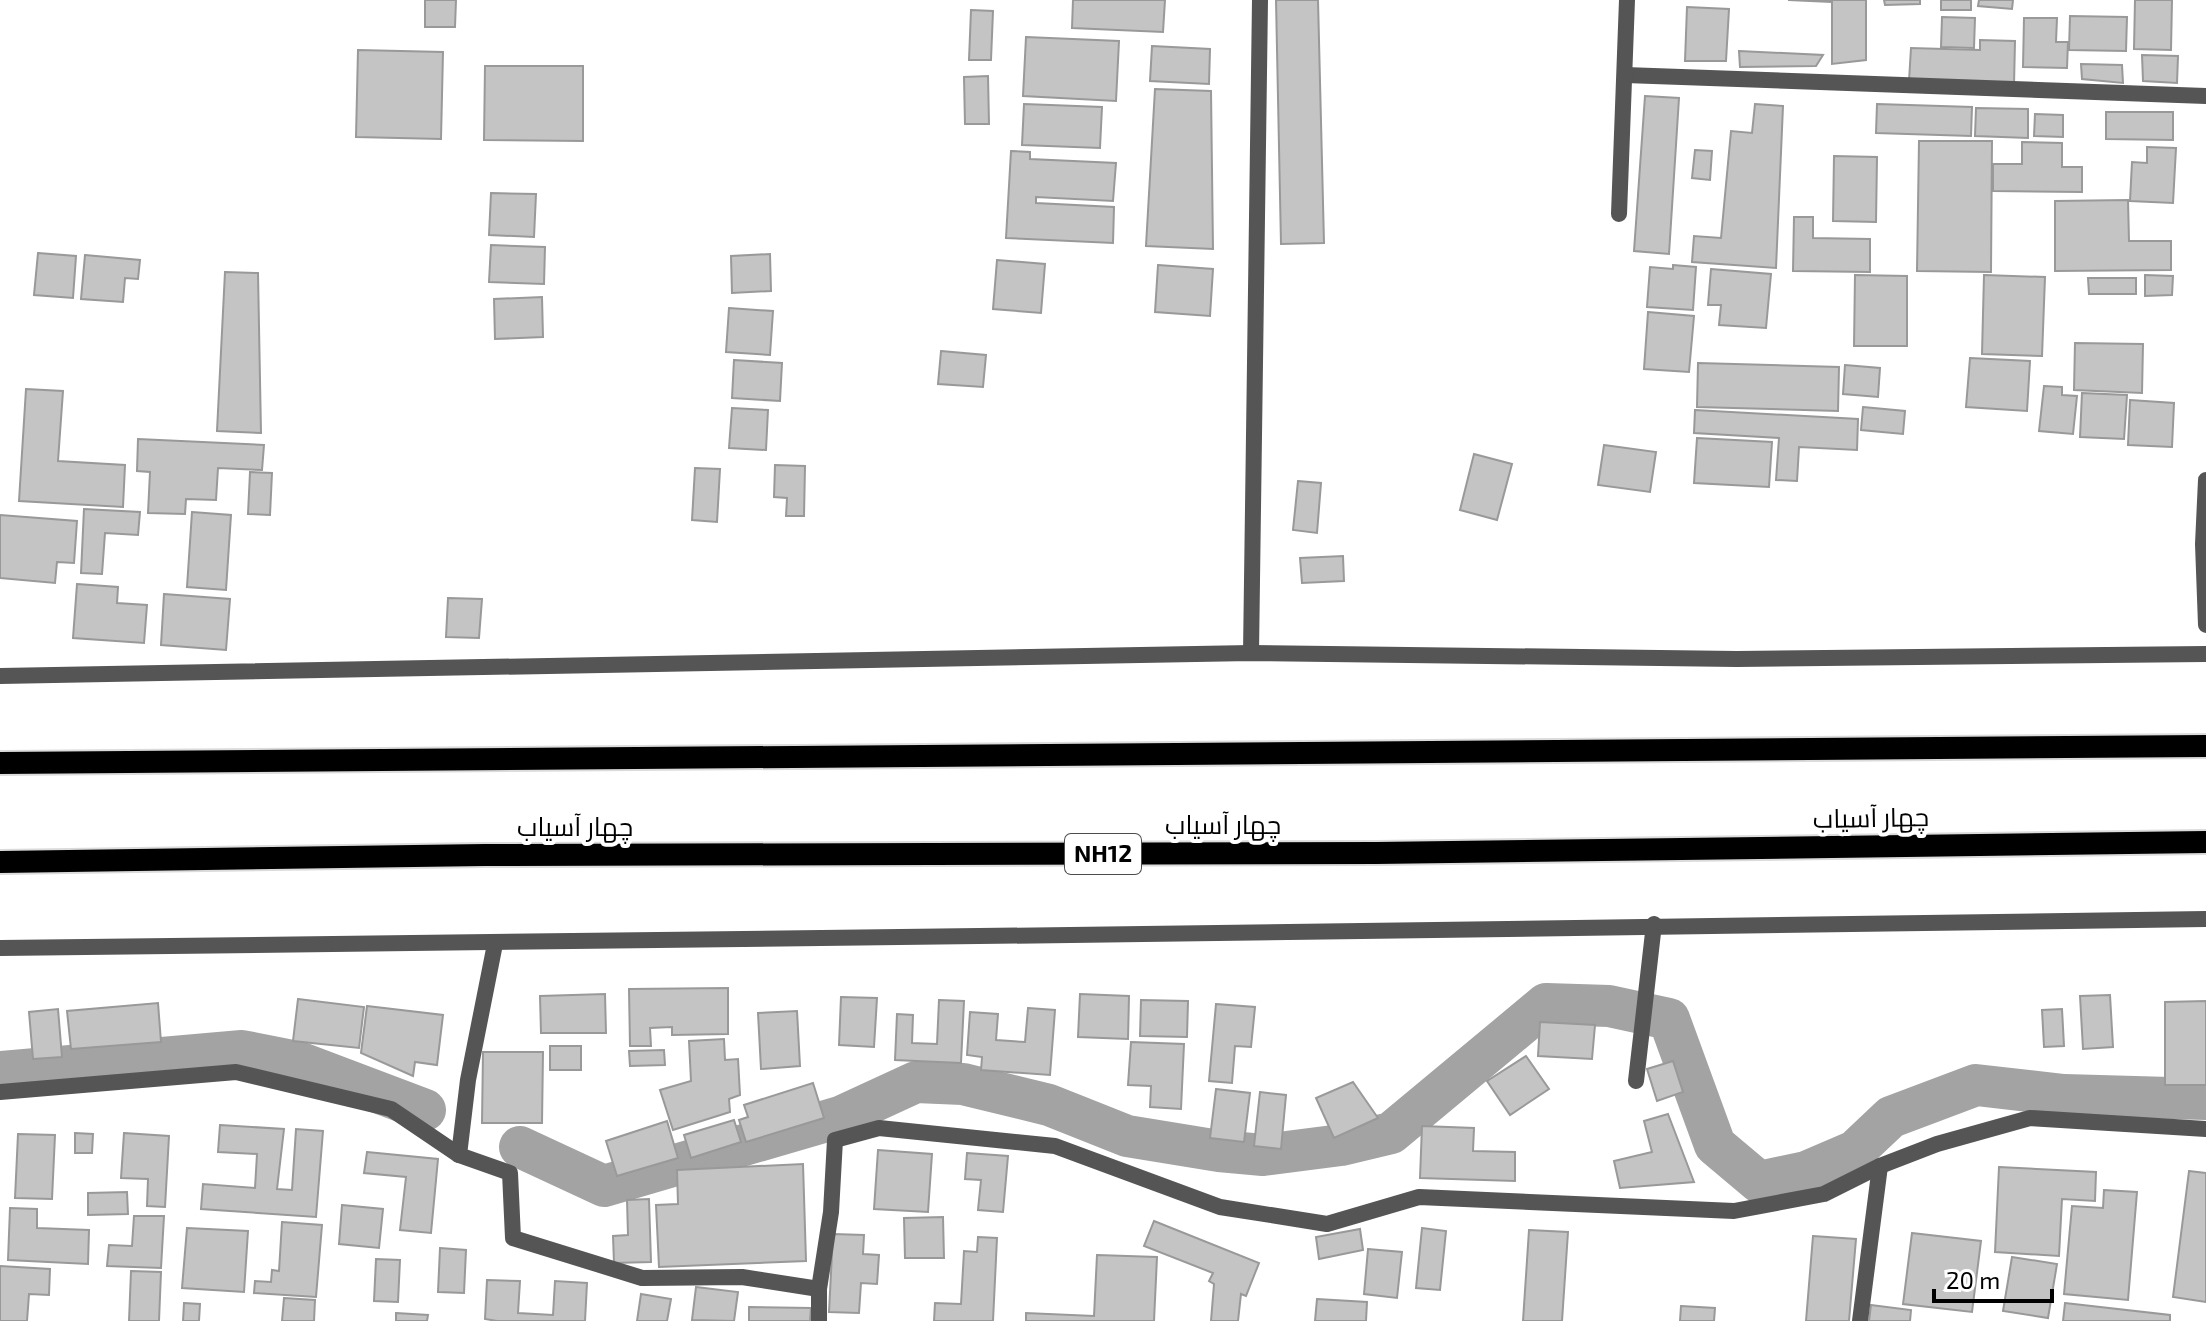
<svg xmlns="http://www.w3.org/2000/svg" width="2206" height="1321" font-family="'Exo 2',Cairo,sans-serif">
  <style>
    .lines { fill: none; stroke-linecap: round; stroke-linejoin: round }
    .canal { stroke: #a3a3a3; stroke-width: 42 }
    .building { fill: #c4c4c4; stroke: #999; stroke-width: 2 }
    .trunk-casing { stroke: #dbdbdb; stroke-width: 26 }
    .service { stroke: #555; stroke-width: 16 }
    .minor { stroke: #555; stroke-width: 16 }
    .tertiary { stroke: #555; stroke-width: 16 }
    .trunk { stroke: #000; stroke-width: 22 }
    .labels { text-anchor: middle; stroke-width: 8; stroke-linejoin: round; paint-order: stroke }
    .shield { fill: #fff; stroke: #4c4c4c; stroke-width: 2 }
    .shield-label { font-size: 24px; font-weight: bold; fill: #000 }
    .street-label { font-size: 26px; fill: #000; stroke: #fff }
  </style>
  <rect width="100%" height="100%" fill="#fff"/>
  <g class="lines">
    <g class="canal">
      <path d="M0 1072 242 1051 298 1062 425 1110"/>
      <path d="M520 1147 604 1186 840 1117 916 1082 963 1084 1049 1105 1127 1136 1219 1151 1263 1155 1341 1145 1391 1133 1546 1004 1609 1006 1669 1019 1715 1145 1759 1182 1806 1172 1855 1151 1891 1117 1976 1085 2064 1095 2206 1099"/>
    </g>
  </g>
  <g class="building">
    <path d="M425 0H456L455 27H425Z"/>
    <path d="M1073 0H1165L1163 32 1072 28Z"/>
    <path d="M1276 0H1318L1324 243 1281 244Z"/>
    <path d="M1788 0H1866V60L1832 64V2Z"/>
    <path d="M1884 0H1920V4L1885 5Z"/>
    <rect x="1941" y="0" width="30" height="10"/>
    <path d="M1979 0H2013L2012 9 1978 6Z"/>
    <path d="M2135 0H2172L2171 50 2134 49Z"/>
    <path d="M1687 7 1729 9 1726 61H1685Z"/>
    <path d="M971 10 993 11 991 60H969Z"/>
    <path d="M2070 16 2127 17 2126 51 2069 50Z"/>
    <path d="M1942 17 1975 18 1974 48 1941 47Z"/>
    <path d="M2024 18H2057L2056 42H2068L2067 68 2023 67Z"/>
    <path d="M1026 37 1119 41 1116 101 1023 96Z"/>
    <path d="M1980 40 2015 41 2014 85 1909 81 1911 48 1980 50Z"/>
    <path d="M1152 46 1210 49 1209 84 1150 81Z"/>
    <path d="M358 50 443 52 441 139 356 137Z"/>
    <path d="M1739 51 1823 55 1816 66 1740 67Z"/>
    <path d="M2142 55 2178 56 2177 83 2143 81Z"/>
    <path d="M2081 64 2122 65 2123 83 2082 79Z"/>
    <path d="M485 66H583V141L484 140Z"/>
    <path d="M988 76 989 124H965L964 77Z"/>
    <path d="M1155 89 1211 91 1213 249 1146 246Z"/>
    <path d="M1645 96 1679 98 1669 254 1634 251Z"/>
    <path d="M1024 104 1102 107 1100 148 1022 145Z"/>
    <path d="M1755 104 1783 106 1776 268 1692 262 1694 236 1721 238 1731 131 1752 133Z"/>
    <path d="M1877 104 1972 107 1971 136 1876 133Z"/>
    <path d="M1976 108 2028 109V138L1975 136Z"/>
    <path d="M2106 112H2173V140L2106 139Z"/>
    <path d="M2035 114 2063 115V137L2034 136Z"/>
    <path d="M1919 141H1992L1991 272 1917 271Z"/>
    <path d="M2022 142 2062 143V167H2082V192L1993 191V164H2022Z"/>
    <path d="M2147 147 2176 148 2173 203 2130 201 2132 162 2147 163Z"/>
    <path d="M1695 150 1712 151 1710 180 1692 178Z"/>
    <path d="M1011 151 1030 152V159L1116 163 1113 201 1036 197V203L1114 207 1113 243 1006 238Z"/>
    <path d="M1834 156 1877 157 1876 222 1833 221Z"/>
    <path d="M491 193 536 194 534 237 489 235Z"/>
    <path d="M2128 200 2129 241H2171V270L2055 271V201Z"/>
    <path d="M1794 217H1813V238L1870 239V272L1793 271Z"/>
    <path d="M491 245 545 247 544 284 489 282Z"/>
    <path d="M38 253 76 256 73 298 34 295Z"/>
    <path d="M770 254 771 291 732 293 731 256Z"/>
    <path d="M85 255 140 260 138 279 125 278 123 302 81 299Z"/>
    <path d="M997 260 1045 264 1041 313 993 309Z"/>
    <path d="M1158 265 1213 269 1210 316 1155 312Z"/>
    <path d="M1673 265 1696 267 1693 310 1647 307 1650 267 1673 269Z"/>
    <path d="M1711 269 1771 274 1766 328 1719 325 1721 305H1708Z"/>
    <path d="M225 272 258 273 261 433 217 431Z"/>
    <path d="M1855 275 1907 276V346H1854Z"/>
    <path d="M1984 275 2045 277 2042 356 1982 354Z"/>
    <path d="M2145 275 2173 276 2172 295 2145 296Z"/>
    <path d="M2088 278H2136V294H2089Z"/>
    <path d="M542 297 543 337 495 339 494 299Z"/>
    <path d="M729 308 773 311 770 355 726 352Z"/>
    <path d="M1648 312 1694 316 1689 372 1644 369Z"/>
    <path d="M2075 343 2143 344 2142 393 2074 390Z"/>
    <path d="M941 351 986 355 983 387 938 384Z"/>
    <path d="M1970 358 2030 361 2027 411 1966 407Z"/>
    <path d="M734 360 782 363 780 401 732 398Z"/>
    <path d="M1698 363 1839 367 1838 411 1697 407Z"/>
    <path d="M1845 365 1880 368 1878 397 1843 394Z"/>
    <path d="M2044 386 2062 387V395L2077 396 2073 434 2039 431Z"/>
    <path d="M26 389 63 391 58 461 125 465 123 507 19 501Z"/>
    <path d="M2082 393 2127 395 2124 439 2080 437Z"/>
    <path d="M2130 400 2174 403 2172 447 2128 445Z"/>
    <path d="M1863 407 1905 411 1903 434 1861 430Z"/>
    <path d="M732 408 768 410 766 450 729 448Z"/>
    <path d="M1695 410 1858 419 1857 450 1799 447 1797 481 1776 480 1779 438 1694 433Z"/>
    <path d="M1697 438 1772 442 1769 487 1694 483Z"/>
    <path d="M138 439 264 445 262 470 218 468 216 500 186 499 185 514 148 513 150 472 137 471Z"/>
    <path d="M1604 445 1656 452 1650 492 1598 485Z"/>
    <path d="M1474 454 1512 464 1497 520 1460 510Z"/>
    <path d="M775 465 805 466 804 516H786L787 498 774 497Z"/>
    <path d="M695 468 720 469 717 522 692 520Z"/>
    <path d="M250 472 272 473 270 515 248 514Z"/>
    <path d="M1298 481 1321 483 1317 533 1293 530Z"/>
    <path d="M84 509 140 512 138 535 105 533 102 574 81 573Z"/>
    <path d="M192 512 231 515 226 590 187 587Z"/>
    <path d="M0 515 77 521 74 563 57 562 55 583 0 578Z"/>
    <path d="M1343 556 1344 581 1302 583 1300 558Z"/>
    <path d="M77 584 118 587 117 603 147 605 144 643 73 638Z"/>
    <path d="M164 594 230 599 226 650 161 645Z"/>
    <path d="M448 598 482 599 479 638 446 637Z"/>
    <path d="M728 988V1034L672 1035V1027L650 1028 651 1046H630L629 989Z"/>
    <path d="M605 994 606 1033H541L540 996Z"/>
    <path d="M1080 994 1129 996 1128 1039 1078 1037Z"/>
    <path d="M2110 995 2113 1047 2083 1049 2080 996Z"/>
    <path d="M841 997 877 998 874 1047 839 1045Z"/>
    <path d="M298 999 364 1007 359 1048 293 1041Z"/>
    <path d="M939 1000 964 1001 961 1063 895 1060 897 1014 913 1015 912 1043 937 1044Z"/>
    <path d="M1141 1000 1188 1001 1187 1037 1140 1036Z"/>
    <path d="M2206 1001V1085H2165V1002Z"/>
    <path d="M158 1003 161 1042 71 1049 67 1011Z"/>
    <path d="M1216 1004 1255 1007 1251 1047 1235 1046 1232 1083 1209 1081Z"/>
    <path d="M367 1006 443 1015 437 1065 415 1062 413 1076 361 1053Z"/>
    <path d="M1028 1008 1055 1010 1050 1075 981 1070 982 1057 967 1055 970 1012 998 1014 996 1040 1025 1042Z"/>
    <path d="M58 1009 62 1057 33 1059 29 1012Z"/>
    <path d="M2062 1009 2064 1046 2044 1047 2042 1010Z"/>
    <path d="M797 1011 800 1066 761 1069 758 1013Z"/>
    <path d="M1540 1022 1595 1025 1592 1059 1538 1056Z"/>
    <path d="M724 1039 725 1060 738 1059 740 1095 729 1099 730 1112 673 1130 660 1090 691 1081 689 1041Z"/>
    <path d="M1131 1042 1184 1044 1181 1109 1150 1107 1151 1086 1128 1085Z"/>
    <rect x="550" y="1046" width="31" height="24"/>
    <path d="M664 1050 665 1065 630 1066 629 1051Z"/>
    <path d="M483 1052H543L542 1123H482Z"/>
    <path d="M1526 1056 1549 1089 1510 1115 1487 1081Z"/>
    <path d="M1673 1061 1683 1092 1657 1101 1647 1069Z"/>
    <path d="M1353 1082 1378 1118 1334 1138 1316 1098Z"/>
    <path d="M813 1083 824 1118 746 1142 739 1120 748 1117 744 1105Z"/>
    <path d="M1216 1089 1250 1093 1244 1142 1210 1138Z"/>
    <path d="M1260 1092 1286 1095 1281 1149 1254 1146Z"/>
    <path d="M1668 1114 1694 1182 1620 1188 1614 1161 1652 1152 1644 1121Z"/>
    <path d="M734 1120 741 1142 691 1158 684 1135Z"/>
    <path d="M667 1121 678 1158 617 1176 606 1141Z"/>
    <path d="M220 1125 284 1129 277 1189 292 1190 296 1129 323 1131 316 1217 201 1209 203 1184 255 1188 257 1154 218 1152Z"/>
    <path d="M1422 1126 1474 1128 1473 1151 1515 1152V1181L1420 1178Z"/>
    <path d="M75 1133 93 1134 92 1153H75Z"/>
    <path d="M124 1133 169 1136 165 1207 147 1206 148 1179 121 1178Z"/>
    <path d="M18 1134 55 1135 52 1199 15 1198Z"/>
    <path d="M878 1150 932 1154 928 1212 874 1209Z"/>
    <path d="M367 1152 438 1159 431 1233 400 1230 406 1177 364 1173Z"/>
    <path d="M967 1153 1008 1156 1003 1212 978 1210 981 1180 965 1179Z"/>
    <path d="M803 1164 806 1261 659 1267 656 1205 678 1204 677 1170Z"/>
    <path d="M1999 1167 2096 1172 2095 1201 2062 1199 2059 1256 1995 1252Z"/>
    <path d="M2189 1171 2206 1173V1302L2173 1297Z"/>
    <path d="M2104 1190 2137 1192 2128 1300 2064 1294 2072 1206 2103 1208Z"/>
    <path d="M127 1192 128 1214 88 1215V1193Z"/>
    <path d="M649 1199 651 1262 614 1263 613 1236 628 1235 627 1200Z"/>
    <path d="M342 1205 383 1209 379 1248 339 1244Z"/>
    <path d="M10 1208 37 1209V1228L89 1230 88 1264 8 1260Z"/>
    <path d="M134 1216H164L161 1268 107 1266 109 1245 132 1246Z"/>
    <path d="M943 1217 944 1258H905L904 1218Z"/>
    <path d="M1154 1221 1259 1263 1246 1296 1241 1294 1238 1321H1211L1214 1284 1209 1281 1213 1273 1144 1246Z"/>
    <path d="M282 1222 322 1225 316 1297 254 1293 255 1281 271 1282 272 1270 279 1271Z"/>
    <path d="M187 1228 248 1231 244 1292 182 1288Z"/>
    <path d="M1422 1228 1446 1231 1440 1290 1416 1288Z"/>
    <path d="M1360 1229 1363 1250 1319 1259 1316 1237Z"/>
    <path d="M1529 1230 1568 1232 1562 1321H1523Z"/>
    <path d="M1912 1233 1981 1241 1972 1312 1903 1304Z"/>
    <path d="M833 1234 864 1235 863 1254 879 1255 877 1284 861 1283 859 1313 829 1312Z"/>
    <path d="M1813 1236 1856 1239 1849 1321H1806Z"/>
    <path d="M978 1237 997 1238 993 1321H934L935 1303 961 1304 964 1251 977 1252Z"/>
    <path d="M440 1248 466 1250 464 1293 438 1292Z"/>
    <path d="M1368 1249 1402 1252 1397 1298 1364 1294Z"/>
    <path d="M1097 1255 1157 1257 1154 1321H1026V1313L1094 1316Z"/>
    <path d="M2012 1257 2057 1264 2048 1318 2003 1311Z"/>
    <path d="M376 1259 400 1260 398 1302 374 1301Z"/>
    <path d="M0 1266 50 1269 49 1295 29 1294 27 1321H0Z"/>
    <path d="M131 1271 161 1272 159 1321H129Z"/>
    <path d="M487 1280 520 1281 518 1313 553 1315 555 1281 587 1283 585 1321H497L485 1319Z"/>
    <path d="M696 1287 738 1292 734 1321 692 1320Z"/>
    <path d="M641 1294 671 1299 667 1321H637Z"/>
    <path d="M284 1298 315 1300 314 1321H282Z"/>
    <path d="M1317 1299 1367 1302 1366 1321H1315Z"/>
    <path d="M184 1303 200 1304 199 1321H183Z"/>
    <path d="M2065 1303 2170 1315V1321H2063Z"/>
    <path d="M1871 1305 1911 1310 1910 1321H1869Z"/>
    <path d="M1681 1306 1715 1308 1714 1321H1680Z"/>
    <path d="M749 1307 811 1308 810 1321H749Z"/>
    <path d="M396 1313 428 1315 427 1321H396Z"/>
  </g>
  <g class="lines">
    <defs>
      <g id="trunk">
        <path d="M0 763 2206 746"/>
        <path d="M0 862 485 855 1376 853 2206 842"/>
      </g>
    </defs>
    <use href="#trunk" class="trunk-casing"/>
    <path class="service" d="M1636 1081 1654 924"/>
    <g class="minor">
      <path d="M1625 75 2206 96"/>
      <path d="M1619 214 1627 0"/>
      <path d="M2206 480 2203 544 2206 625"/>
      <path d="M1251 653 1260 0"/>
      <path d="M495 944 468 1080 459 1155 510 1173 513 1238 642 1278 742 1277 819 1289"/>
      <path d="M0 1092 236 1072 391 1109 459 1155"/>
      <path d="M819 1321V1289L831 1212 835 1140 879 1128 1055 1146 1220 1207 1327 1224 1419 1197 1734 1211 1824 1194 1880 1166 1937 1144 2030 1118 2206 1129"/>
      <path d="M1860 1321 1880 1166"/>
    </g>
    <g class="tertiary">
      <path d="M0 676 1251 653 1737 659 2206 654"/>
      <path d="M0 948C735 942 1471 928 2206 919"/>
    </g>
    <use href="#trunk" class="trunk"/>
  </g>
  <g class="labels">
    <rect class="shield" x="1065" y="834" width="76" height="40" rx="6"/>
    <g class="shield-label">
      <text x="1103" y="862">NH12</text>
    </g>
    <g class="street-label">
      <text transform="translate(1871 818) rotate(-1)" y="9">چهار آسیاب</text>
      <text x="1223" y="834">چهار آسیاب</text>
      <text x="575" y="836">چهار آسیاب</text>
    </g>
  </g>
  <path d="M1934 1289v12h118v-12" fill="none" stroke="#000000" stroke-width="4"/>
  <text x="1946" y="1289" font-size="24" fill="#000000" stroke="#ffffff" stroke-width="6" paint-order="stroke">20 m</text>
</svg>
